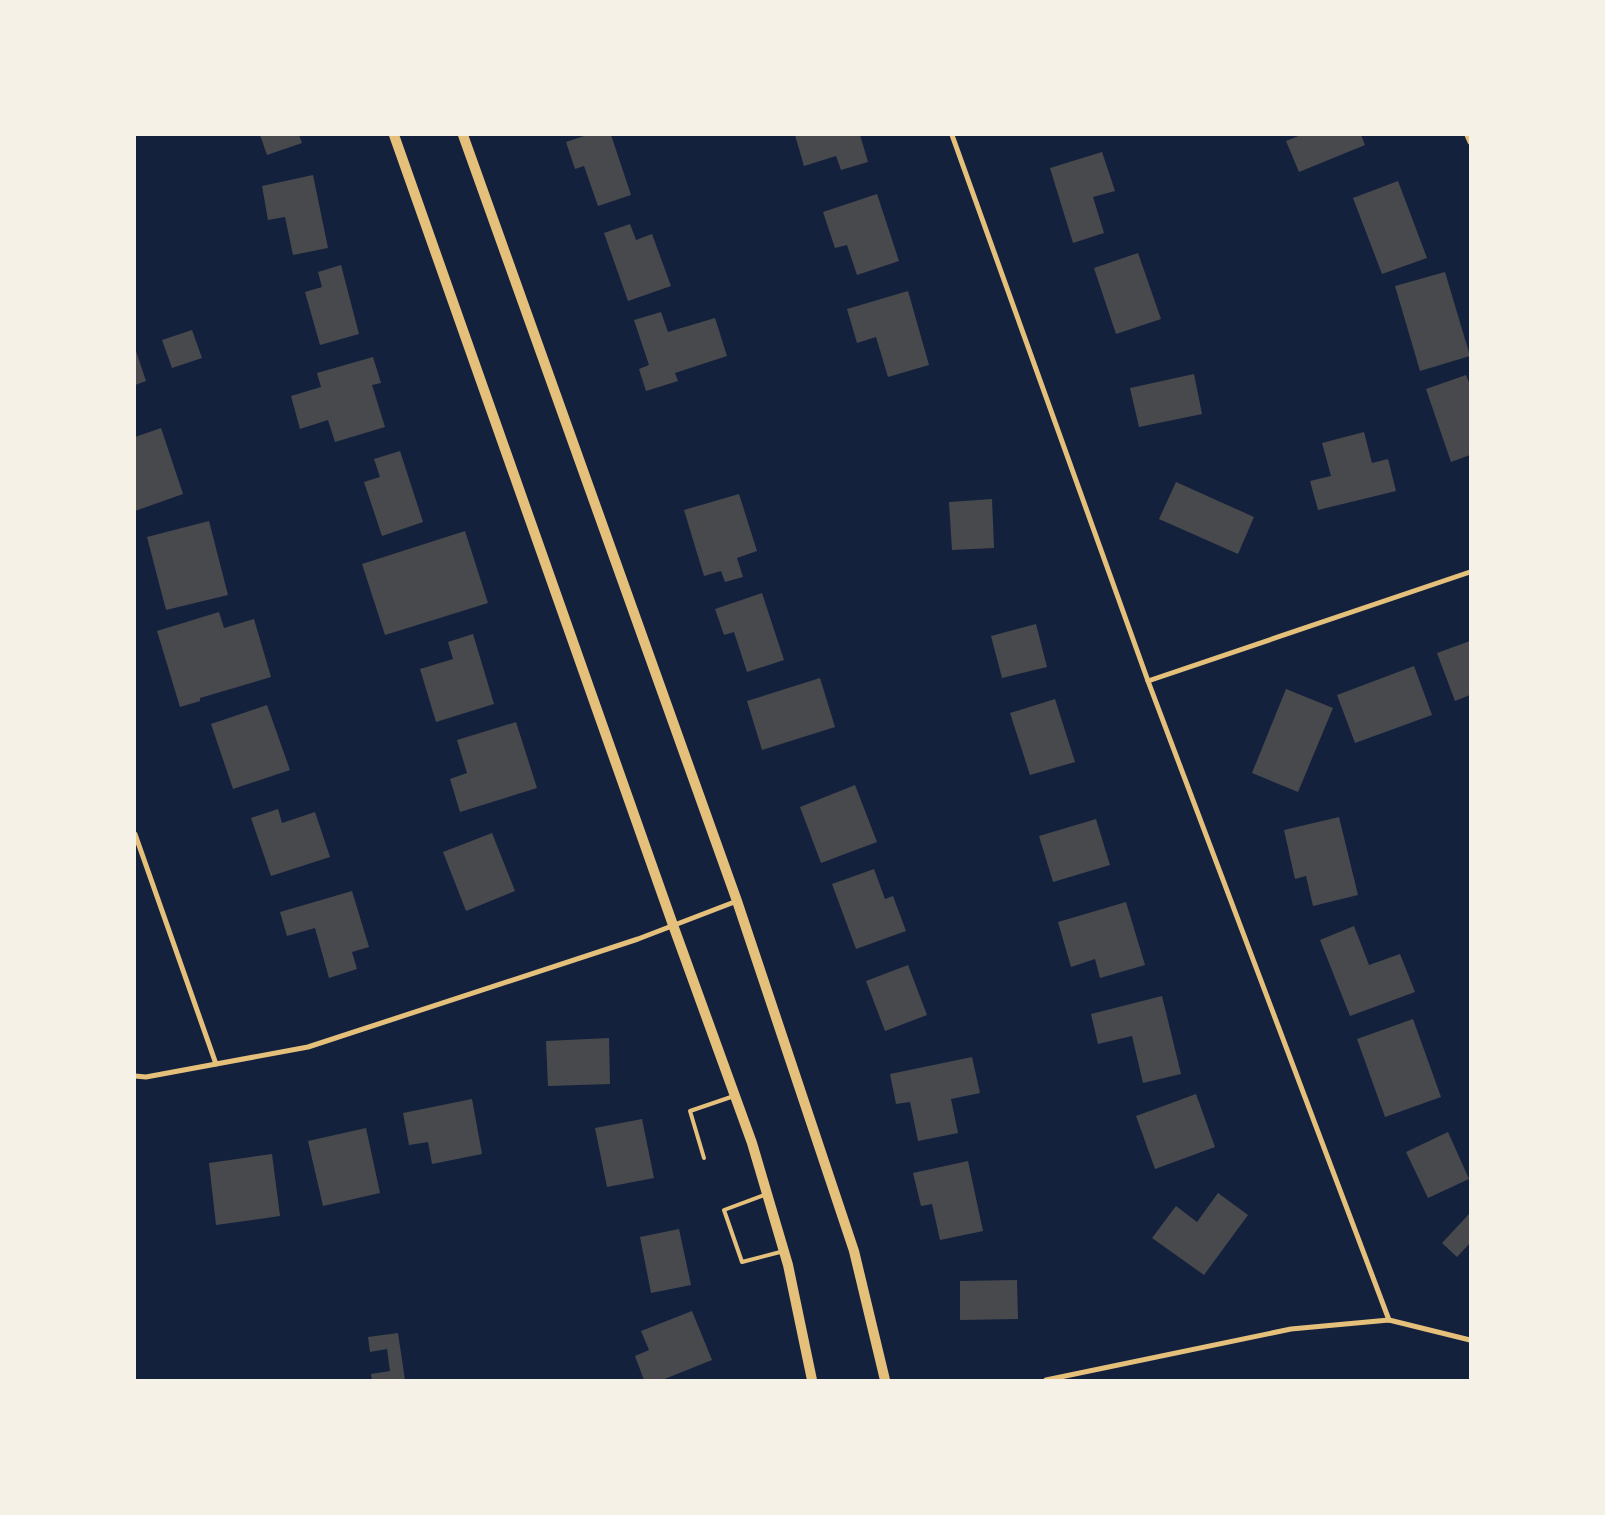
<svg xmlns="http://www.w3.org/2000/svg" width="1605" height="1515" font-family="'Fira Sans',sans-serif">
  <style>
    .building { fill: #48494c }
    .lines { fill: none; stroke-linecap: round; stroke-linejoin: round }
    .service { stroke: #e5c07b; stroke-width: 4 }
    .minor { stroke: #e5c07b; stroke-width: 5 }
    .secondary { stroke: #e5c07b; stroke-width: 10 }
  </style>
  <rect width="100%" height="100%" fill="#14213d"/>
  <g class="building">
    <path d="M260 135H299L302 143 267 155Z"/>
    <path d="M587 135H611L631 195 598 206 584 166 575 169 566 142Z"/>
    <path d="M795 135H860L868 162 841 170 836 156 804 166Z"/>
    <path d="M1301 135H1361L1365 145 1299 172 1286 141Z"/>
    <path d="M1102 152 1115 191 1093 197 1104 233 1073 243 1050 168Z"/>
    <path d="M313 175 328 248 293 255 285 217 268 220 262 186Z"/>
    <path d="M1398 181 1427 258 1382 274 1353 198Z"/>
    <path d="M877 194 899 261 857 275 847 245 835 248 823 212Z"/>
    <path d="M630 224 636 240 652 234 671 286 628 301 604 233Z"/>
    <path d="M1138 253 1161 319 1116 334 1094 268Z"/>
    <path d="M341 265 359 334 320 345 305 292 322 287 318 272Z"/>
    <path d="M1445 272 1470 356 1420 371 1395 286Z"/>
    <path d="M908 291 929 365 888 377 876 337 857 343 847 309Z"/>
    <path d="M661 312 668 332 715 318 727 356 675 373 678 381 646 391 639 369 649 365 634 320Z"/>
    <path d="M192 330 202 358 172 368 162 340Z"/>
    <path d="M135 348 146 381 135 385Z"/>
    <path d="M373 357 381 383 372 385 385 427 335 442 328 420 300 429 291 396 321 387 317 373Z"/>
    <path d="M1194 374 1202 414 1139 427 1130 388Z"/>
    <path d="M1466 375 1470 385V455L1451 462 1426 389Z"/>
    <path d="M161 428 183 494 135 511V437Z"/>
    <path d="M1364 432 1372 463 1388 459 1396 491 1318 510 1310 481 1331 476 1322 443Z"/>
    <path d="M400 451 423 522 382 536 364 482 380 477 374 459Z"/>
    <path d="M1176 482 1254 517 1238 554 1159 519Z"/>
    <path d="M739 494 757 551 737 558 743 577 725 582 721 571 704 576 684 510Z"/>
    <path d="M992 499 994 548 952 550 949 502Z"/>
    <path d="M209 521 228 595 166 610 147 537Z"/>
    <path d="M465 531 488 603 385 635 362 564Z"/>
    <path d="M762 593 784 660 747 672 734 632 724 635 715 609Z"/>
    <path d="M219 612 224 628 254 619 271 677 200 698V701L180 707 157 631Z"/>
    <path d="M1036 624 1047 667 1002 678 991 636Z"/>
    <path d="M473 634 494 704 436 722 420 669 453 659 448 642Z"/>
    <path d="M1470 641V695L1455 701 1437 653Z"/>
    <path d="M1414 666 1432 715 1355 743 1337 695Z"/>
    <path d="M820 678 835 727 762 750 747 701Z"/>
    <path d="M1286 689 1333 708 1298 792 1252 773Z"/>
    <path d="M1055 699 1075 762 1030 775 1010 713Z"/>
    <path d="M267 705 290 770 233 789 211 724Z"/>
    <path d="M516 722 537 788 460 812 450 779 467 773 457 740Z"/>
    <path d="M855 785 877 842 821 863 800 807Z"/>
    <path d="M278 809 282 823 315 812 330 857 271 876 251 818Z"/>
    <path d="M1339 817 1358 895 1313 906 1306 876 1295 879 1284 830Z"/>
    <path d="M1096 819 1110 865 1053 882 1039 836Z"/>
    <path d="M492 833 515 891 466 911 443 852Z"/>
    <path d="M874 869 885 899 893 896 906 931 856 949 832 884Z"/>
    <path d="M352 891 369 947 352 952 357 969 329 978 315 928 287 936 280 912Z"/>
    <path d="M1126 902 1145 965 1100 978 1095 959 1071 967 1058 922Z"/>
    <path d="M1354 926 1369 965 1400 954 1415 992 1350 1016 1320 940Z"/>
    <path d="M908 965 927 1015 885 1031 866 981Z"/>
    <path d="M1162 996 1181 1074 1143 1083 1132 1036 1098 1044 1091 1014Z"/>
    <path d="M1413 1019 1441 1097 1385 1117 1357 1039Z"/>
    <path d="M609 1038 610 1084 548 1086 546 1041Z"/>
    <path d="M972 1057 980 1093 951 1099 958 1133 918 1141 910 1102 896 1104 890 1074Z"/>
    <path d="M1196 1094 1215 1147 1155 1169 1136 1116Z"/>
    <path d="M472 1099 482 1154 432 1164 428 1142 409 1145 403 1113Z"/>
    <path d="M642 1119 654 1178 607 1187 595 1128Z"/>
    <path d="M366 1128 380 1193 323 1206 308 1141Z"/>
    <path d="M1448 1132 1469 1179 1428 1198 1406 1152Z"/>
    <path d="M272 1154 280 1216 216 1225 209 1163Z"/>
    <path d="M968 1161 983 1231 940 1240 932 1204 921 1206 913 1173Z"/>
    <path d="M1218 1193 1248 1215 1204 1275 1152 1238 1176 1206 1197 1222Z"/>
    <path d="M1470 1213V1243L1457 1257 1442 1243Z"/>
    <path d="M679 1229 691 1285 651 1293 640 1237Z"/>
    <path d="M1017 1280 1018 1319 960 1320V1281Z"/>
    <path d="M692 1311 712 1360 662 1380H644L635 1356 649 1350 641 1331Z"/>
    <path d="M398 1333 405 1380H372L371 1374 390 1371 387 1349 370 1352 368 1337Z"/>
  </g>
  <g class="lines">
    <g class="service">
      <path d="M704 1158 690 1111 734 1096"/>
      <path d="M767 1194 724 1210 742 1262 784 1251"/>
    </g>
    <g class="minor">
      <path d="M952 135 1148 681 1389 1320"/>
      <path d="M1467 135 1470 142"/>
      <path d="M1148 681 1470 572"/>
      <path d="M135 834 216 1064"/>
      <path d="M135 1076 146 1077 308 1047 638 939 737 901"/>
      <path d="M1046 1380 1291 1329 1389 1320 1470 1340"/>
    </g>
    <g class="secondary">
      <path d="M394 135 673 925 752 1143 788 1265 812 1380"/>
      <path d="M463 135 737 901 854 1251 885 1380"/>
    </g>
  </g>
  <rect width="1605" height="1515" fill="none" stroke="#f6f1e7" stroke-width="272"/>
</svg>
